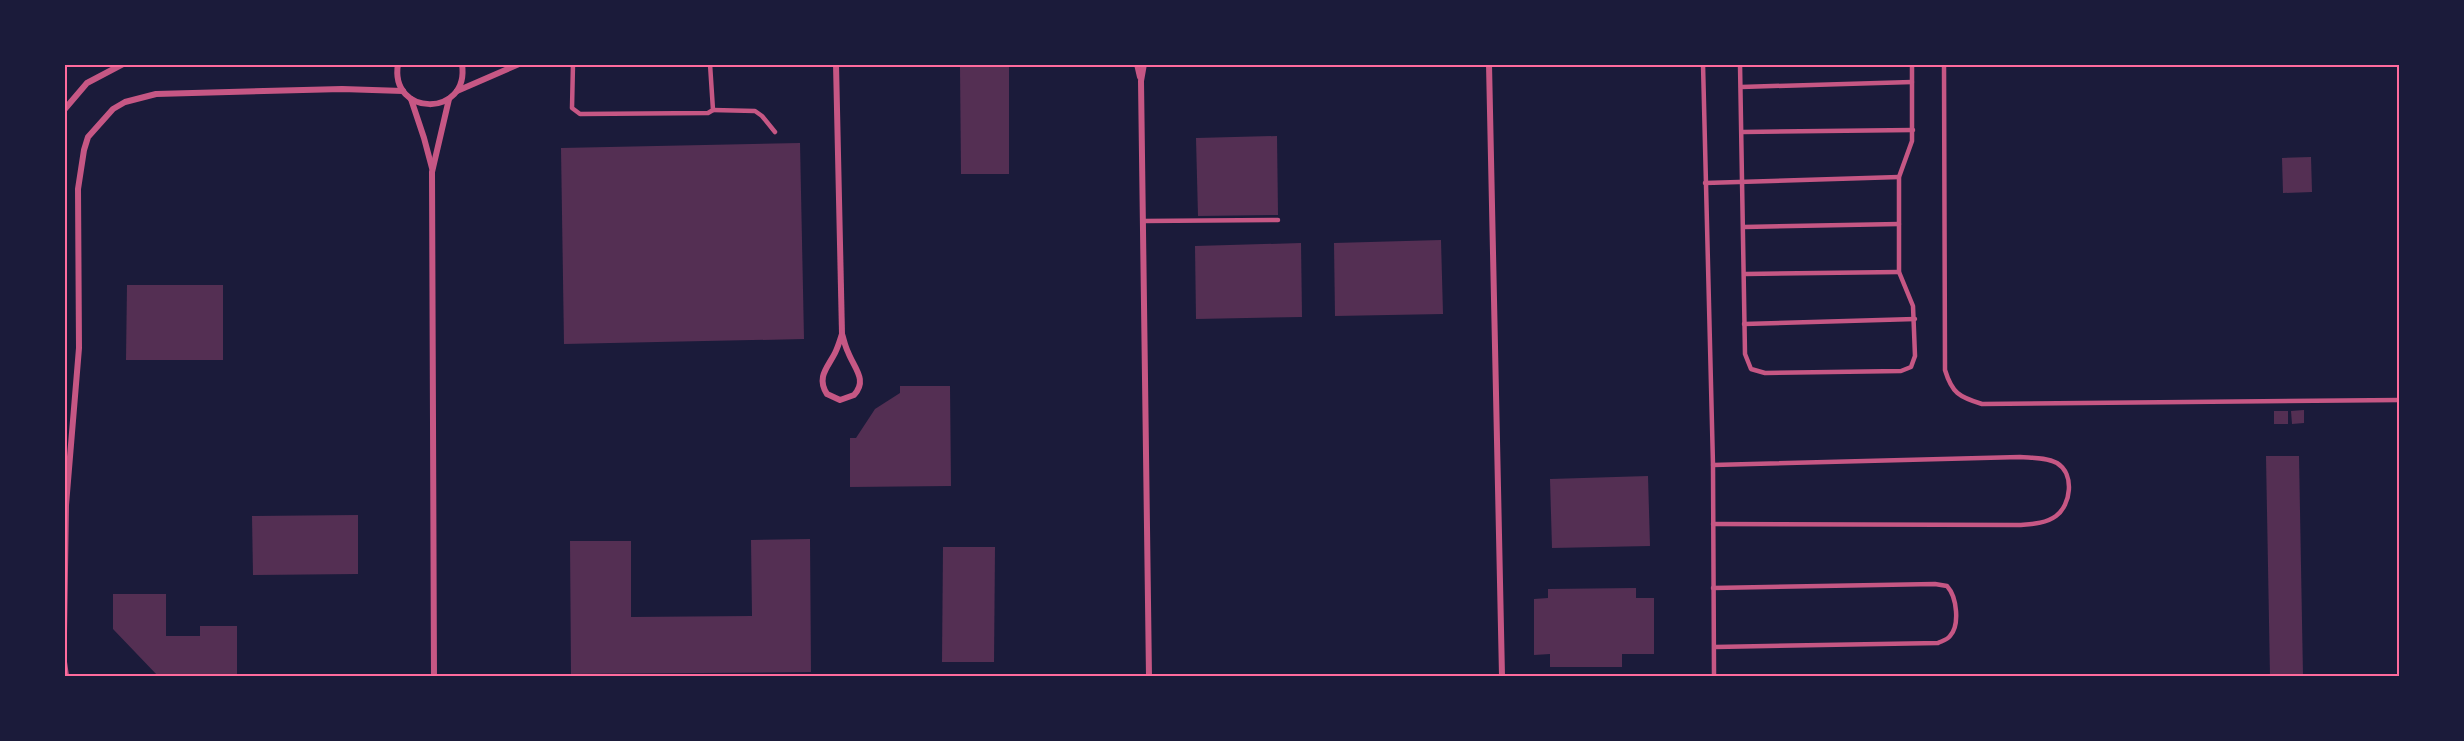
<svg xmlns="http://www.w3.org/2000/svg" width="2464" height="741" font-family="'Noto Serif',serif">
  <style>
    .building { fill: #542f53 }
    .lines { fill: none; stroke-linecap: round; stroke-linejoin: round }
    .service { stroke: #c65784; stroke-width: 4.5 }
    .minor { stroke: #c65784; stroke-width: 6 }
    .neatline { fill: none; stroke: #ff6b9d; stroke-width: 2 }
  </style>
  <rect width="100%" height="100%" fill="#1b1b3a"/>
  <g class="building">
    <path d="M1009 66V174H961L960 67Z"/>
    <path d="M1277 136 1278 215 1198 216 1196 138Z"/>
    <path d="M800 143 804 339 564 344 561 148Z"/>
    <path d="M2311 157 2312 192 2283 193 2282 158Z"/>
    <path d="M1441 240 1443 314 1335 316 1334 243Z"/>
    <path d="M1301 243 1302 317 1196 319 1195 246Z"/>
    <path d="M127 285H223V360H126Z"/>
    <path d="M900 386H950L951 486 850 487V438H856L875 409 900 393Z"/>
    <path d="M2304 410V423L2292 424 2291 411Z"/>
    <rect x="2274" y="411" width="14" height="13"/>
    <path d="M2266 456H2299L2303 676H2270Z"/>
    <path d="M1648 476 1650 546 1552 548 1550 479Z"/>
    <path d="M358 515V574L253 575 252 516Z"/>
    <path d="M810 539 811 672 571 674 570 541H631V617L752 616 751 540Z"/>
    <path d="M943 547H995L994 662H942Z"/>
    <path d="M1636 588V598H1654V654H1622V667H1550V654L1534 655V599L1548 598V589Z"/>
    <path d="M113 594H166V636H200V626H237V676H158L113 629Z"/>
  </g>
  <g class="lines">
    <g class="service">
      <path d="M573 64 572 108 580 114 708 113 713 110 710 64"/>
      <path d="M1703 64 1713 465 1714 676"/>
      <path d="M1740 64 1745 354 1751 369 1765 373 1901 371 1911 367 1915 356 1913 306 1899 272V177L1912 141V64"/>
      <path d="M1944 64 1945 370C1952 393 1959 397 1982 404L2400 400"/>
      <path d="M1741 87 1912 82"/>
      <path d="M713 110 755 111 762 116 775 132"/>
      <path d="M1743 132 1913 130"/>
      <path d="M1705 183 1899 177"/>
      <path d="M1143 221 1278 220"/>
      <path d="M1744 227 1899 224"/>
      <path d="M1745 274 1899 272"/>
      <path d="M1744 324 1915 319"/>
      <path d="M1713 465 2020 457C2032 458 2046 457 2057 463 2075 474 2071 505 2056 516 2045 524 2031 524 2019 525L1713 524"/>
      <path d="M1713 588 1935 584 1947 586C1957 597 1960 625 1950 636 1947 640 1942 641 1938 643L1715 647"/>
    </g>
    <g class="minor">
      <path d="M398 64C389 117 470 118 462 64"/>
      <path d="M836 64 842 334"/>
      <path d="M1137 64 1140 77"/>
      <path d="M1144 64 1141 81 1149 676"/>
      <path d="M1489 64 1502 676"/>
      <path d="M457 91 519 64"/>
      <path d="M411 99 424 138 432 168"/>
      <path d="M64 110 87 83 123 64"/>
      <path d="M842 334C844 340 845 346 848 352 854 368 868 380 854 395L840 400 827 394C816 377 828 367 835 353 838 347 840 340 842 334Z"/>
      <path d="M64 634 66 505 79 348 78 189 84 150 88 137 113 109 125 102 156 94 342 89 403 91"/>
      <path d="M64 662 66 676"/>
      <path d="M434 676 432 172 449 99"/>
    </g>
  </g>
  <rect width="2464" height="741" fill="none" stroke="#1b1b3a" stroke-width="132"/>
  <rect x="66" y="66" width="2332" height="609" class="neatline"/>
</svg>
